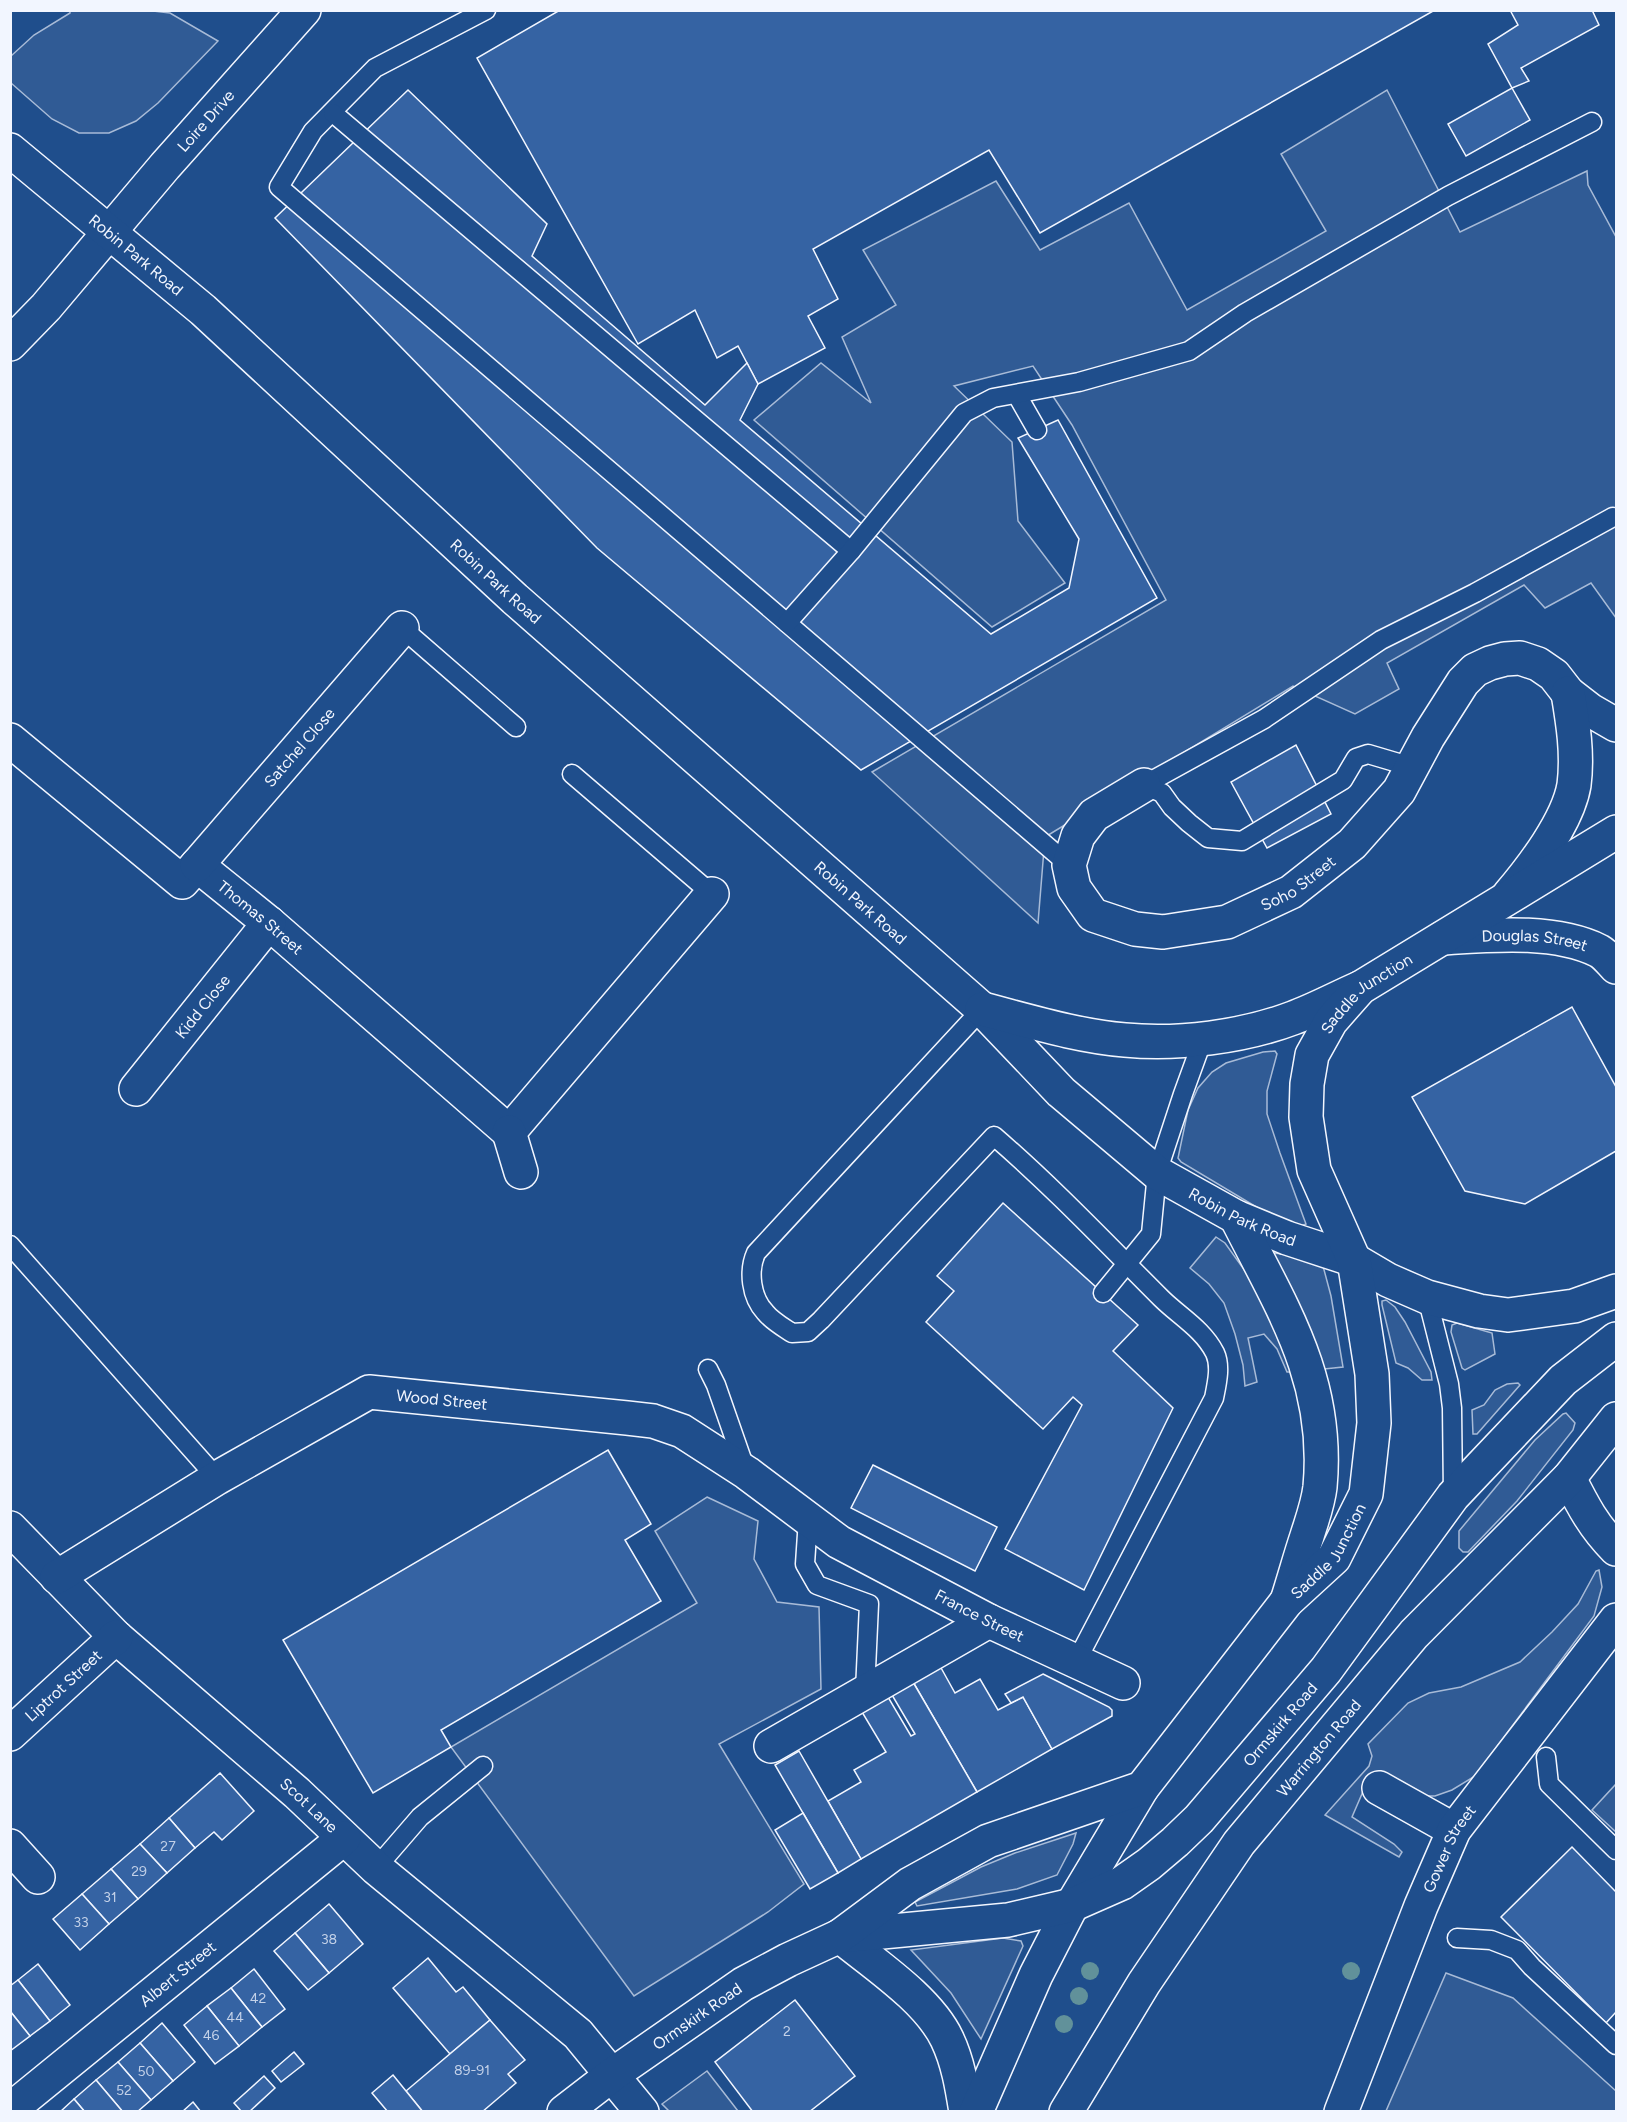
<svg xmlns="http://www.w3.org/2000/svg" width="1627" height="2122" font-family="Figtree,sans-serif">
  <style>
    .built { fill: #305b95; stroke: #a8bbd7; stroke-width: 1.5 }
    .building { fill: #3563a3; stroke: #f2f6ff; stroke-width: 1.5 }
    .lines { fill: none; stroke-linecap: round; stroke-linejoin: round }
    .service-casing { stroke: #f2f6ff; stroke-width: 21 }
    .minor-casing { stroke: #f2f6ff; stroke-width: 36 }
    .tertiary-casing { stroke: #f2f6ff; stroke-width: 36 }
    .primary-casing { stroke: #f2f6ff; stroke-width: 36 }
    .trunk-casing { stroke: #f2f6ff; stroke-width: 36 }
    .service { stroke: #1f4e8c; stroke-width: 18 }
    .minor { stroke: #1f4e8c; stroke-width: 33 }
    .tertiary { stroke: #1f4e8c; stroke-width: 33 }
    .primary { stroke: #1f4e8c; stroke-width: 33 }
    .trunk { stroke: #1f4e8c; stroke-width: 33 }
    .tree { fill: #61919a }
    .labels { text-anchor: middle; stroke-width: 4.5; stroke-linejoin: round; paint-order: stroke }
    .number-label { font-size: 14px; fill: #c3d1e8 }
    .street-label { font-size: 16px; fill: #f2f6ff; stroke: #1f4e8c }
  </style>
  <rect width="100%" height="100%" fill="#1f4e8c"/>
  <g class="built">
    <path d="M153 11 170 13 218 41 158 103 136 121 109 133H79L52 119 11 83V56L34 35 70 13V11Z"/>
    <path d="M1387 90 1460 232 1587 171 1588 185 1616 237V618L1591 583 1545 608 1524 585 1387 663 1399 689 1355 714 1293 686 1045 837 1038 923 872 772 1166 600 1072 425 1033 366 954 386 1012 442 1018 521 1065 583 992 627 754 420 821 363 871 403 842 337 896 305 863 250 996 181 1040 250 1129 203 1187 310 1326 231 1281 154Z"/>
    <path d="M1275 1051 1277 1054 1267 1091V1114L1280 1153 1303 1216 1306 1224 1301 1226 1258 1208 1181 1162 1178 1158 1188 1110 1198 1088 1212 1072 1226 1063 1263 1052Z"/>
    <path d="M1216 1237 1225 1243 1263 1296 1294 1372H1287L1277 1349 1264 1334 1248 1338 1257 1382 1245 1386 1243 1365 1235 1334 1224 1303 1209 1284 1190 1268Z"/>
    <path d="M1269 1253 1287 1254 1323 1266 1331 1296 1343 1367 1324 1369Z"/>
    <path d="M1386 1300 1395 1307 1405 1322 1431 1372 1432 1380H1422L1408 1368 1396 1363 1382 1305V1301Z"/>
    <path d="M1457 1323 1492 1333 1495 1354 1465 1370 1462 1368 1451 1332 1452 1325Z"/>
    <path d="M1507 1384 1518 1383 1520 1385 1477 1434H1473L1472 1410 1484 1405 1495 1390Z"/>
    <path d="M1566 1413 1575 1423 1573 1430 1517 1501 1468 1552H1463L1459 1548V1531L1535 1440 1563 1414Z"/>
    <path d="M707 1497 758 1521 754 1559 777 1602 819 1607 821 1689 719 1744 804 1884 768 1912 634 1996 451 1747 697 1603 655 1531Z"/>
    <path d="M1599 1570 1602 1587 1594 1616 1475 1776 1452 1790 1435 1796H1411L1368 1780 1352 1817 1394 1844 1402 1852 1399 1857 1325 1815 1369 1766 1372 1756 1368 1744 1408 1703 1429 1693 1461 1687 1520 1662 1552 1632 1578 1604 1596 1571Z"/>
    <path d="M1616 1784V1832L1592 1810Z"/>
    <path d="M1076 1833 1073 1844 1057 1875 1017 1889 917 1906 915 1902 981 1867 1015 1853Z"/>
    <path d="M1003 1938 1021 1941 1023 1946 981 2039 951 1993 911 1950Z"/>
    <path d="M1446 1973 1513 1998 1616 2091V2111H1386Z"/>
    <path d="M707 2071 738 2111H669L662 2104Z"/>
  </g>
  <g class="building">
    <path d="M560 10H1435L1040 233 989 150 813 249 838 299 808 316 825 348 758 384 738 346 717 358 695 310 638 344 477 58Z"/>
    <path d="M1510 10H1592L1599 25 1521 68 1529 81 1512 88 1488 44 1518 25Z"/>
    <path d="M1512 88 1530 120 1466 156 1448 124Z"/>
    <path d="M408 90 547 224 532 256 705 405 747 363 758 384 740 420 991 634 1069 588 1079 539 1018 438 1058 420 1157 598 861 770 597 548 275 218Z"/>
    <path d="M1296 745 1331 814 1267 848 1231 782Z"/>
    <path d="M1572 1007 1616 1087V1151L1525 1204 1465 1191 1412 1097Z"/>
    <path d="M1003 1203 1138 1325 1113 1351 1173 1408 1084 1590 1005 1549 1082 1405 1073 1397 1043 1429 926 1322 954 1291 937 1276Z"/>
    <path d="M608 1450 651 1524 625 1540 661 1601 441 1730 451 1747 373 1793 283 1640Z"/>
    <path d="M873 1465 997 1527 975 1571 851 1508Z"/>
    <path d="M940 1666 955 1693 980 1679 998 1710 1023 1697 1052 1749 977 1792 913 1682Z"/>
    <path d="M1043 1674 1109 1707 1112 1710V1716L1052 1749 1023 1697 1011 1703 1005 1694Z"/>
    <path d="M913 1682 977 1792 861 1859 828 1801 861 1782 854 1770 886 1752 862 1712 888 1697 911 1736 915 1734 892 1695Z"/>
    <path d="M799 1751 861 1859 838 1873 775 1765Z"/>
    <path d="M220 1773 254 1811 222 1840 214 1832 195 1848 169 1818Z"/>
    <path d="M803 1813 838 1873 810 1889 775 1830Z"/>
    <path d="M169 1818 195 1848 167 1873 140 1844Z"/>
    <path d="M140 1844 167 1873 138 1899 111 1869Z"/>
    <path d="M1572 1847 1616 1892V2012L1606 2023 1501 1917Z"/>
    <path d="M111 1869 138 1899 109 1924 82 1894Z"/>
    <path d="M82 1894 109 1924 80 1950 53 1919Z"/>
    <path d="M329 1904 363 1944 329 1973 295 1933Z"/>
    <path d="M295 1933 329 1973 308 1990 274 1951Z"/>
    <path d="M428 1958 456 1992 463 1987 490 2020 450 2054 393 1988Z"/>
    <path d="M38 1964 70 2005 50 2021 18 1980Z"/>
    <path d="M254 1969 285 2009 262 2027 231 1988Z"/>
    <path d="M18 1980 50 2021 30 2036 10 2011V1986Z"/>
    <path d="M231 1988 262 2027 239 2046 207 2006Z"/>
    <path d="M795 2000 855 2076 809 2112H753L715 2062Z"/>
    <path d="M207 2006 239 2046 215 2064 184 2025Z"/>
    <path d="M10 2011 30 2036 10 2051Z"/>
    <path d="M490 2020 525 2060 508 2074 516 2083 482 2112H423L406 2091Z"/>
    <path d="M162 2023 195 2062 173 2081 140 2043Z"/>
    <path d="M140 2043 173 2081 151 2100 118 2062Z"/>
    <path d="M294 2052 304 2064 281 2082 272 2071Z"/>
    <path d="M118 2062 151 2100 137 2112H123L96 2080Z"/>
    <path d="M393 2075 406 2091 423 2112H388L372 2093Z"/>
    <path d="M264 2076 275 2088 249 2112H242L234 2103Z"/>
    <path d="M96 2080 123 2112H85L74 2099Z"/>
    <path d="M74 2099 85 2112H60Z"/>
    <path d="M193 2102 201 2112H182Z"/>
  </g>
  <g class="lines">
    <defs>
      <g id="service">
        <path d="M486 10 375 68 313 131 279 187 1069 865"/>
        <path d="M333 113 851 551"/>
        <path d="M1017 395 1037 430"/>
        <path d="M787 623 851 551 964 413 993 398 1079 382 1189 351 1245 313 1448 196 1592 122"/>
        <path d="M402 628 516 727"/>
        <path d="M572 774 712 894"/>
        <path d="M1144 785 1264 719 1381 640 1475 593 1613 517"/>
        <path d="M1144 785 1162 793 1172 807 1189 823 1208 838 1242 841 1343 780 1356 758 1368 754 1412 767"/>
        <path d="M982 1009 756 1253C748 1271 751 1297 765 1312 772 1321 783 1327 792 1333L808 1332 821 1320 994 1136C1053 1187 1106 1243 1161 1298 1179 1316 1203 1329 1215 1353 1221 1366 1217 1383 1214 1398L1077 1660"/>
        <path d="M10 1245 217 1478"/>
        <path d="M1103 1293 1151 1234 1157 1173 1183 1094 1203 1039"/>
        <path d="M1427 1297 1449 1384 1452 1408 1453 1496"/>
        <path d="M708 1369 716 1385 746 1471"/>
        <path d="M808 1519 805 1564 817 1585 869 1604 865 1691"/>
        <path d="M1546 1757 1549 1784 1616 1850"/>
        <path d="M376 1868 420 1817 483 1766"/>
        <path d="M1457 1938 1491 1940 1517 1950 1532 1967 1616 2045"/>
      </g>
      <g id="minor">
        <path id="s1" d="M10 344 46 307 165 166 304 10"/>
        <path id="s2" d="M10 740 182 882 197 865 269 923 509 1132 712 894"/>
        <path id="s3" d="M1144 785 1094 815 1078 836 1069 865 1074 888 1093 915 1135 929 1163 932 1227 922 1291 892 1352 844 1399 791 1428 737 1463 682 1475 670 1490 663 1505 659 1520 658 1538 664 1554 675 1568 693 1590 710 1616 725"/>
        <path id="s4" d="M197 865 402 628"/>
        <path d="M1509 895C1532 868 1568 821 1574 785 1578 754 1573 723 1568 693"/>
        <path id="s5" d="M1443 938C1491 935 1555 929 1599 951 1606 955 1611 962 1616 967"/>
        <path id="s6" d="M136 1089 269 923"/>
        <path d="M509 1132 521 1172"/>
        <path d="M1569 1478C1583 1506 1594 1527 1616 1549"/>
        <path id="s7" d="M10 1528 116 1637 297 1793 376 1868 578 2034 642 2112"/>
        <path id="s8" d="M57 1577 217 1478 369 1392 627 1418 653 1421 682 1431 747 1473 839 1542 989 1621 1123 1683"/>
        <path id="s9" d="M10 1734 116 1637"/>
        <path d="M771 1746 989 1621"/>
        <path d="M1379 1788 1454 1830"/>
        <path d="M10 1846 38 1877"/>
        <path id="s10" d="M10 2110 344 1838"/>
        <path id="s11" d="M1341 2112 1421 1906 1454 1830 1616 1620"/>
      </g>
      <g id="tertiary">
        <path id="s12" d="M10 150 203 310 515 599 982 1009 1061 1092 1157 1173 1236 1217 1287 1238 1354 1260"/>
        <path d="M982 1009C1029 1021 1077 1036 1125 1040 1178 1045 1243 1037 1293 1018 1315 1010 1337 998 1360 988"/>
        <path d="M1236 1217C1282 1308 1330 1380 1320 1487 1318 1504 1312 1520 1307 1536 1300 1557 1294 1579 1287 1601"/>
      </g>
      <g id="primary">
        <path d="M840 1936C874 1964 928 1999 947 2039 958 2062 962 2087 966 2112"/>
        <path d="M976 2112 1036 1975 1072 1905 1142 1788"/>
        <path id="s13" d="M1066 2112 1144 1983 1239 1843 1414 1634 1569 1478 1616 1419"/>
      </g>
      <g id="trunk">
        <path d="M1354 1260 1388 1280 1427 1297 1479 1311 1508 1315 1574 1306 1616 1291"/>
        <path id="s14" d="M840 1936 1008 1920 1072 1905 1122 1883 1149 1864 1175 1842 1199 1819 1326 1670 1453 1496 1563 1380 1616 1339"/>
        <path id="s15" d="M564 2112 612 2075 743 1984 788 1960 840 1936 910 1884 988 1841 1142 1788 1287 1601 1334 1558 1366 1494 1374 1423 1372 1374 1354 1260 1314 1170 1306 1117 1307 1084 1312 1055 1331 1021 1360 988 1616 832"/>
      </g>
    </defs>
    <use href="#service" class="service-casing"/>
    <use href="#minor" class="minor-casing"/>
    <use href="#tertiary" class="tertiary-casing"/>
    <use href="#primary" class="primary-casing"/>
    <use href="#trunk" class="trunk-casing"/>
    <use href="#service" class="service"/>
    <use href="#minor" class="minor"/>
    <use href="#tertiary" class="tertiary"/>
    <use href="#primary" class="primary"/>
    <use href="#trunk" class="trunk"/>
  </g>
  <g class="tree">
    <circle cx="1090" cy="1971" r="9"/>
    <circle cx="1351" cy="1971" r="9"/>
    <circle cx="1079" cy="1996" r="9"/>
    <circle cx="1064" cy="2024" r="9"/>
  </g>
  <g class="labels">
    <g class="number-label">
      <text x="168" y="1851">27</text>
      <text x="139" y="1876">29</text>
      <text x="110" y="1902">31</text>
      <text x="81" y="1927">33</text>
      <text x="329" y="1944">38</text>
      <text x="258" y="2003">42</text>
      <text x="235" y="2022">44</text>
      <text x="787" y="2036">2</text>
      <text x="211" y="2040">46</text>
      <text x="472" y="2075">89-91</text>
      <text x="146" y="2076">50</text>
      <text x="124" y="2095">52</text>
    </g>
    <g class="street-label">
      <text dy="6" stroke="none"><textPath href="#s1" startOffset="297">Loire Drive</textPath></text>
      <text dy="6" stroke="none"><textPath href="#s12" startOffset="164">Robin Park Road</textPath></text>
      <text dy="6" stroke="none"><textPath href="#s12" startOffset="650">Robin Park Road</textPath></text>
      <text dy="6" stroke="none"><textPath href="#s4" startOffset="156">Satchel Close</textPath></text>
      <text dy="6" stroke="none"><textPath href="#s3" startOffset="390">Soho Street</textPath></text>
      <text dy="6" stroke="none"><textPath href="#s12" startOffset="1136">Robin Park Road</textPath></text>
      <text dy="6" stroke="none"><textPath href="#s2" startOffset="328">Thomas Street</textPath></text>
      <text dy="6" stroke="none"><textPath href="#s5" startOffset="92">Douglas Street</textPath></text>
      <text dy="6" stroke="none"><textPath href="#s15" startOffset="1574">Saddle Junction</textPath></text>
      <text dy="6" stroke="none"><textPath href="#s6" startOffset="106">Kidd Close</textPath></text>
      <text dy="6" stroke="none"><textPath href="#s12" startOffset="1634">Robin Park Road</textPath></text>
      <text dy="6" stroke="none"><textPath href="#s8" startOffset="436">Wood Street</textPath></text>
      <text dy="6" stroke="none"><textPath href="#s15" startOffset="970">Saddle Junction</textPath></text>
      <text dy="6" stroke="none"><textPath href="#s8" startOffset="1030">France Street</textPath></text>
      <text dy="6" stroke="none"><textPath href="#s9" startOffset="72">Liptrot Street</textPath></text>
      <text dy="6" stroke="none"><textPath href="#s14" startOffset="514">Ormskirk Road</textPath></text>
      <text dy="6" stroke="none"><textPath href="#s13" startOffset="444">Warrington Road</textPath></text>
      <text dy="6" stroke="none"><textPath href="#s7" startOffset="408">Scot Lane</textPath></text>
      <text dy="6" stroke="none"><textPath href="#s11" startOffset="285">Gower Street</textPath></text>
      <text dy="6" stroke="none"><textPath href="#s10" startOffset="216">Albert Street</textPath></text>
      <text dy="6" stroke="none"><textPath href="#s15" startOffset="164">Ormskirk Road</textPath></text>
    </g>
  </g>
  <rect width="1627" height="2122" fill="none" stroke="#f2f6ff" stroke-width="24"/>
</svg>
